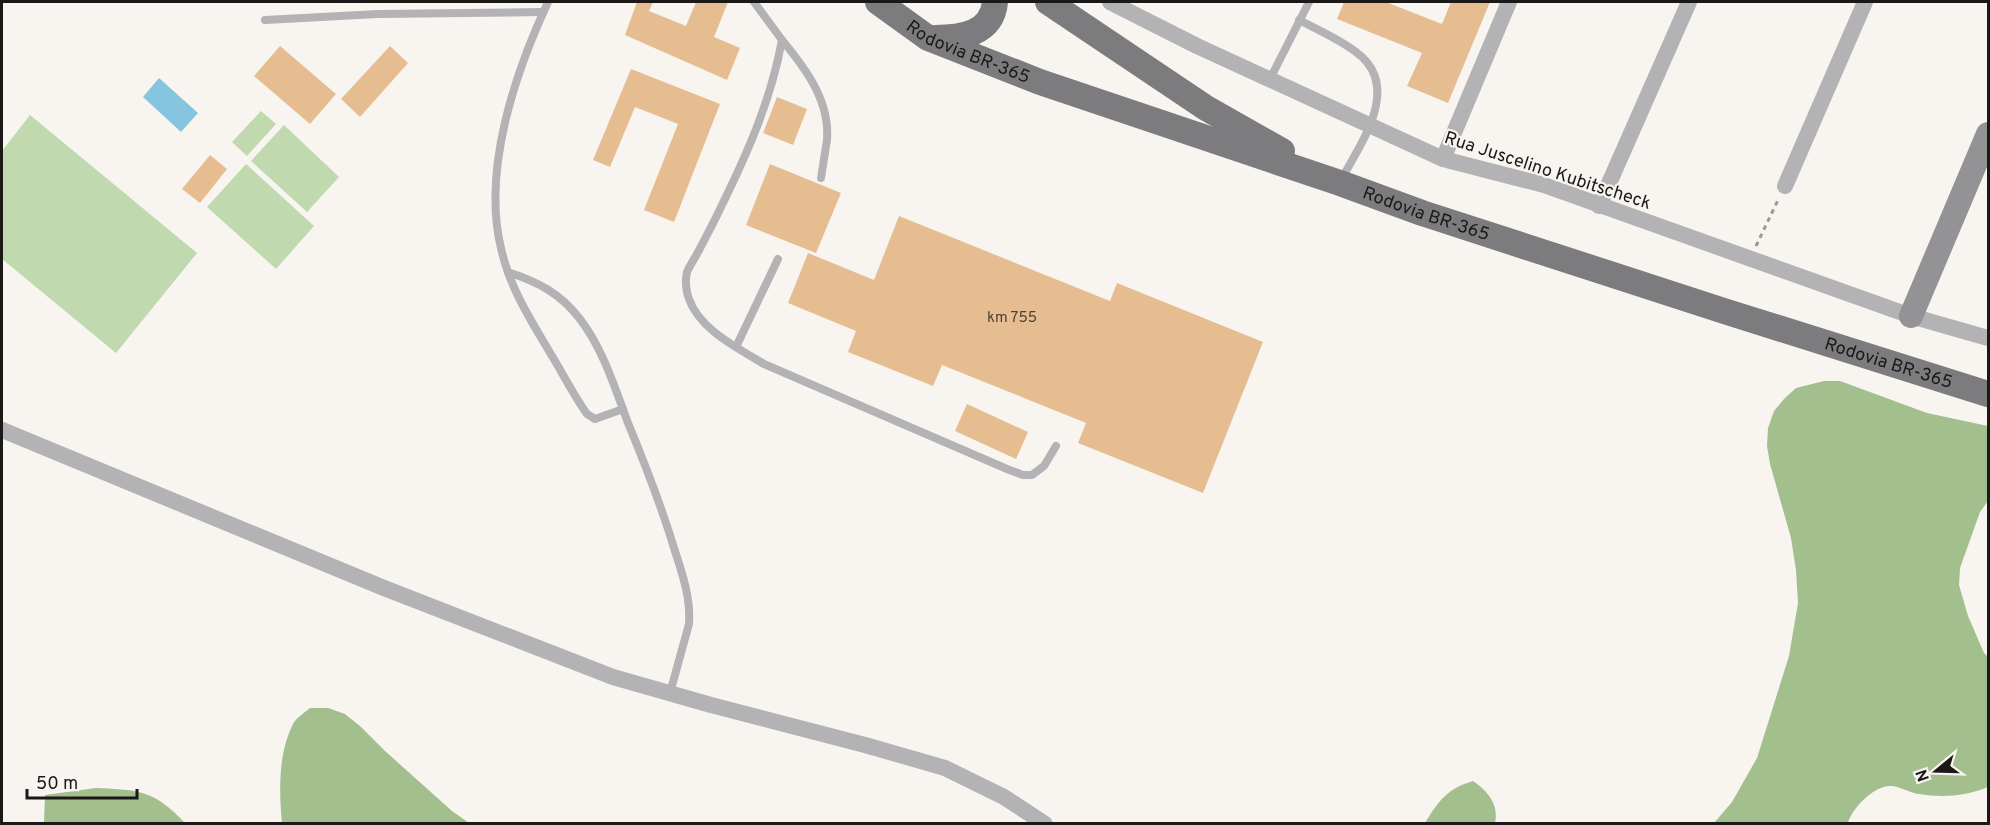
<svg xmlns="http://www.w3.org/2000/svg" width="1990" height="825" font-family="Overpass,sans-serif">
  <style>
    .green { fill: #c1d9ae }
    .forest { fill: #a3bf8d }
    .water { fill: #85c5df }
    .building { fill: #e6bd91 }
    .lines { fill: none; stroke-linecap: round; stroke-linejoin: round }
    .path { stroke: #9b9995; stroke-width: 3; stroke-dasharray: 4.5 4.5; stroke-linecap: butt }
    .lane { stroke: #b3b2b4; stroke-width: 8 }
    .street { stroke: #b3b2b4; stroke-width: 16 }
    .secondary { stroke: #939295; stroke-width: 24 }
    .primary { stroke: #7c7b7e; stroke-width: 26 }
    .labels { text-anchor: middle; stroke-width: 4.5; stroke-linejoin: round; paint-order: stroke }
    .number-label { font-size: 15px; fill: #4d4236 }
    .street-label { font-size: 18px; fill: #1a1918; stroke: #f8f5f0 }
  </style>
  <rect width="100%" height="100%" fill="#f8f5f0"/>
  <g class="green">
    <path d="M261 111 276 124 247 156 232 142Z"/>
    <path d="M30 115 197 253 116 353 2 259V151Z"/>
    <path d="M284 125 339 177 307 212 251 161Z"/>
    <path d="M246 164 314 226 276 269 207 207Z"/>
  </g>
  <g class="forest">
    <path d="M1824 381H1840L1927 413 1988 426V501L1980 512 1960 568 1959 585 1968 616 1984 653 1988 657V787C1966 796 1943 798 1919 794 1910 793 1901 787 1892 786 1875 784 1852 808 1848 823H1714L1732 802 1757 758 1789 656 1798 603 1796 570 1791 538 1770 464 1767 446 1768 428 1774 411 1784 399 1796 388Z"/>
    <path d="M310 708H328L345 714 360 726 385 751 452 811 469 823H282C279 791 278 754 293 724 296 718 304 713 310 708Z"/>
    <path d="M1473 781C1488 791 1499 805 1495 823H1425C1438 801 1448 788 1473 781Z"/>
    <path d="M96 788C140 790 154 790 185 823H44L45 795Z"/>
  </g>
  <path class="water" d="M159 78 198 113 181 132 143 97Z"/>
  <g class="building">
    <path d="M637 2H653L649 11 686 26 696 2H728L714 37 740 48 727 80 625 35Z"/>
    <path d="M1344 2H1386L1442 24 1451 2H1490L1448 103 1407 86 1422 53 1337 19Z"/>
    <path d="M280 46 336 94 310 124 254 76Z"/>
    <path d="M390 46 408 63 360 117 341 99Z"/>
    <path d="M631 69 720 104 674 222 644 210 678 124 635 107 610 167 593 160Z"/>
    <path d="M777 97 807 109 793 145 763 133Z"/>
    <path d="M210 155 227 169 200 203 182 189Z"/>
    <path d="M770 164 841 193 816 253 746 225Z"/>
    <path d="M899 216 1110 301 1117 283 1263 342 1203 493 1078 443 1086 423 942 365 933 386 848 352 856 331 788 303 808 253 874 280Z"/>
    <path d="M967 404 1028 432 1016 459 955 431Z"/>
  </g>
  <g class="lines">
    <path class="path" d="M1756 246 1779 198"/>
    <g class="lane">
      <path d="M548 2C515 73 482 170 501 248 509 286 530 319 549 351 562 372 573 394 587 414L595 419 623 409"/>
      <path d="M754 2 782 40C771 100 748 152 721 207 714 222 706 237 698 252 695 258 690 265 687 272 685 280 686 292 689 299 700 330 738 348 764 364L1007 469 1023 475H1032L1044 466 1056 446"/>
      <path d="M265 20 378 14 543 12"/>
      <path d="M1299 20C1318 30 1339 39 1356 52 1403 86 1361 143 1341 180"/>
      <path d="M782 40C806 69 830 101 827 140 825 153 823 165 821 178"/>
      <path d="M1270 79 1309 2"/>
      <path d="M508 272C538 282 560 293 580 319 603 349 615 388 628 423 645 464 661 505 674 548 682 573 691 598 689 624L670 693"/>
      <path d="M736 347 778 259"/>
    </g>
    <g class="street">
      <path d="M1110 2 1197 46 1443 159 1544 185 1911 316 1988 338"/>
      <path d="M1443 159 1509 2"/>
      <path d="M1785 186 1865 2"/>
      <path d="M1599 206 1689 2"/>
      <path d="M2 430 384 588 613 677 711 705 865 745 945 768 1004 797 1045 824"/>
    </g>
    <path class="secondary" d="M1911 316 1988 134"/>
    <g class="primary">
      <path id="s1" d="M878 2 928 38 1040 82 1340 183 1422 213 1724 311 1988 394"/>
      <path d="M1048 2 1206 108 1282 151"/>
      <path d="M935 38C961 38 992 34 995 2"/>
    </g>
  </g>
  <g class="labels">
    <g class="number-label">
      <text x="1012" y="322">km 755</text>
    </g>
    <g class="street-label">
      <text dy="6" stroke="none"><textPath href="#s1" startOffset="104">Rodovia BR-365</textPath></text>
      <text transform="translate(1548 170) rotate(18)" y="6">Rua Juscelino Kubitscheck</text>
      <text dy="6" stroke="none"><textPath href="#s1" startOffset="590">Rodovia BR-365</textPath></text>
      <text dy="6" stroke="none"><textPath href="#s1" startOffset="1076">Rodovia BR-365</textPath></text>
    </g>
  </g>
  <rect width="1990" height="825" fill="none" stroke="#1a1918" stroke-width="6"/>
  <g transform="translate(1936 771) rotate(251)" stroke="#f8f5f0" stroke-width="4.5" paint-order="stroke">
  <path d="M0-4.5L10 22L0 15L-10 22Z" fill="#1a1918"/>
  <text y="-9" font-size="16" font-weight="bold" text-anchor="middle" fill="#1a1918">N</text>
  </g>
  <path d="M27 789v9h110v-9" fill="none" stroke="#1a1918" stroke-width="3"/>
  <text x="36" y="789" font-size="18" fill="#1a1918" stroke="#f8f5f0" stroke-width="4.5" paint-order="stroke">50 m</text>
</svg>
